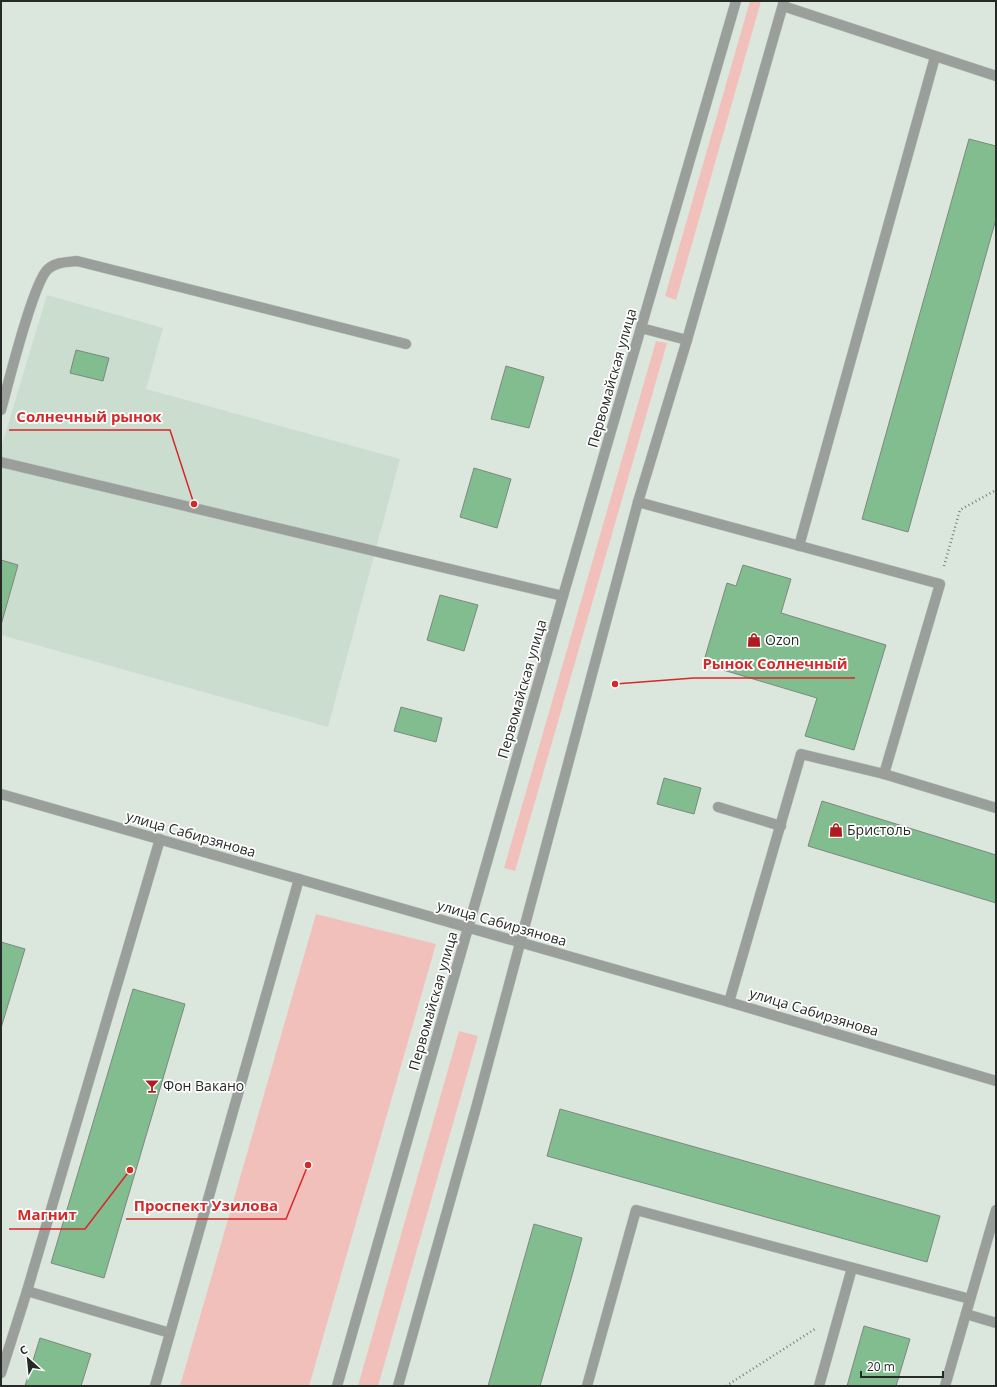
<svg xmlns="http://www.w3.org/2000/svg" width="997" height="1387" font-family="'Open Sans',sans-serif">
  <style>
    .built { fill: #caddce }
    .green { fill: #f2c0ba }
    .building { fill: #82bd90; stroke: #7d887f }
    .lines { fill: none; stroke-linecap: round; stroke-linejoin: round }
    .minor-casing { stroke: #bac5bc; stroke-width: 11 }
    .path { stroke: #787f79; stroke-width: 2.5; stroke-dasharray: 1 3; stroke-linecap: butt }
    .minor { stroke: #9a9f9b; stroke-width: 10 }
    .labels { text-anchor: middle; stroke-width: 3.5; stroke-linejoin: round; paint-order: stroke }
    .street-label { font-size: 14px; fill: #262a27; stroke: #fff }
    .poi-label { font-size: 14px; fill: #262a27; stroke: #fff; text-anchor: start }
    .leader { fill: none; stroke: #d62828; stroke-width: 1.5 }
    .callout-dot { fill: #d62828; stroke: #fff; stroke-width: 1.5 }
    .callout-label { font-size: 15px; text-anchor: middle; font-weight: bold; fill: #d62828; stroke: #fff; stroke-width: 3.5; stroke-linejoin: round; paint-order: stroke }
  </style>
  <rect width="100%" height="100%" fill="#dbe7dd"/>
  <path class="built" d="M47 295 163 328 146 389 400 459 328 727 1 635V448Z"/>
  <g class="green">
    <path d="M750 1H761L676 300 665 296Z"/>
    <path d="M656 341 667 343 515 871 504 868Z"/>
    <path d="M316 914 436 944 309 1386H180Z"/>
    <path d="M459 1031 478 1036 378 1386H358Z"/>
  </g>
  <g class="building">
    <path d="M969 139 996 146V219L908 532 862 519Z"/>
    <path d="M76 350 109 358 103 381 70 373Z"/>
    <path d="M506 366 544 377 529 428 491 419Z"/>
    <path d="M474 468 511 479 497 528 460 517Z"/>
    <path d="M1 560 18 565 1 625Z"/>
    <path d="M743 565 791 579 781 613 886 645 854 750 805 736 817 698 703 664 727 583 736 586Z"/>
    <path d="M440 595 478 605 464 651 427 640Z"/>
    <path d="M401 707 442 718 436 742 394 731Z"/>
    <path d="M664 778 701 788 694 814 657 804Z"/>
    <path d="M822 801 996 855V903L808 846Z"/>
    <path d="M1 942 25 949 1 1028Z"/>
    <path d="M133 989 185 1004 104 1278 51 1263Z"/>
    <path d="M560 1109 940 1216 927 1262 547 1156Z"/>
    <path d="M534 1224 582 1238 573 1272 540 1386H488Z"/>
    <path d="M864 1326 910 1339 896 1386H847Z"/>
    <path d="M40 1338 91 1354 81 1386H25Z"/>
  </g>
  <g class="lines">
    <defs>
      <g id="minor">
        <path d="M783 6 996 76"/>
        <path d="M641 328 687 340"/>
        <path d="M1 410C8 385 33 282 48 269 56 262 67 262 77 261L406 344"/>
        <path d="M1 462 563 596"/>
        <path d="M638 502 940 584 884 774"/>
        <path d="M799 546 935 57"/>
        <path d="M1 794 729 1002 996 1081"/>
        <path d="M718 807 781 826"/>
        <path d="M729 1002 801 754 884 774 996 808"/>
        <path d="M27 1291 170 1333"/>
        <path d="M966 1314 996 1323"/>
        <path d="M1 1373 27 1291 160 839"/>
        <path d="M155 1386 299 879"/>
        <path d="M337 1386 563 596 736 1"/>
        <path d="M398 1386 476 1108 638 502 687 340 784 1"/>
        <path d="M587 1386 636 1210 970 1299"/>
        <path d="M819 1386 852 1268"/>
        <path d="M945 1386 996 1210"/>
      </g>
    </defs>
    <use href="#minor" class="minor-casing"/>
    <g class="path">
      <path d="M944 566 960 510 996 490"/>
      <path d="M726 1386 815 1329"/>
    </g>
    <use href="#minor" class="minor"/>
  </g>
  <defs>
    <symbol id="shop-bare" viewBox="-9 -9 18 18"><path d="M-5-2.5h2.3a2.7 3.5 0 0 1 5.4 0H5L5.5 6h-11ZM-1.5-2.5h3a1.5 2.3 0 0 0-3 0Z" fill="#ae1c21" stroke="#fff" stroke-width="2.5" paint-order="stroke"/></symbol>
    <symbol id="bar-bare" viewBox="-9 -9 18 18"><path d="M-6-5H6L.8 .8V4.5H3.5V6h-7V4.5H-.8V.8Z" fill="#ae1c21" stroke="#fff" stroke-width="2.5" paint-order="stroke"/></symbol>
  </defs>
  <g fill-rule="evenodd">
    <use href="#shop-bare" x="744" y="630" width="20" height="20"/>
    <use href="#shop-bare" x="826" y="820" width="20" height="20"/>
    <use href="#bar-bare" x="142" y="1076" width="20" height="20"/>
  </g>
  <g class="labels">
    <g class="street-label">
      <text transform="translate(612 378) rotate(-74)" y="5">Первомайская улица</text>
      <text transform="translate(522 689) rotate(-74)" y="5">Первомайская улица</text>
      <text transform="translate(191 834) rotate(16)" y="5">улица Сабирзянова</text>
      <text transform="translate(502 923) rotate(16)" y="5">улица Сабирзянова</text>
      <text transform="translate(433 1001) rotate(-74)" y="5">Первомайская улица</text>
      <text transform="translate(814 1012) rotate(17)" y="5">улица Сабирзянова</text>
    </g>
    <g class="poi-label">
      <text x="765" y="645">Ozon</text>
      <text x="847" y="835">Бристоль</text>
      <text x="163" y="1091">Фон Вакано</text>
    </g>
  </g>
  <path class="leader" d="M194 504L170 430H9M615 684L694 678H855M308 1165L286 1219H126M130 1170L85 1229H9"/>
  <g class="callout-dot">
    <circle cx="194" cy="504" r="4"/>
    <circle cx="615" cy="684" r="4"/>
    <circle cx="308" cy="1165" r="4"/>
    <circle cx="130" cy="1170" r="4"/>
  </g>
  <g class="callout-label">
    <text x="89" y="422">Солнечный рынок</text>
    <text x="775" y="669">Рынок Солнечный</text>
    <text x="206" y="1211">Проспект Узилова</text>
    <text x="47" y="1220">Магнит</text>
  </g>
  <rect width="997" height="1387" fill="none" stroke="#262a27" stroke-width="4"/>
  <g transform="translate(28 1359) rotate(333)" stroke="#ffffff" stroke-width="3" paint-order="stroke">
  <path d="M0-3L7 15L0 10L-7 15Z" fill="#262a27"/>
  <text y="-6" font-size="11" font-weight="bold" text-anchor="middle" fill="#262a27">С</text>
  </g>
  <path d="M861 1371v6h82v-6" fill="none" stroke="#262a27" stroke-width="2"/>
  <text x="867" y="1371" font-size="12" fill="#262a27" stroke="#ffffff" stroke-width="3" paint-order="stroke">20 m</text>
</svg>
